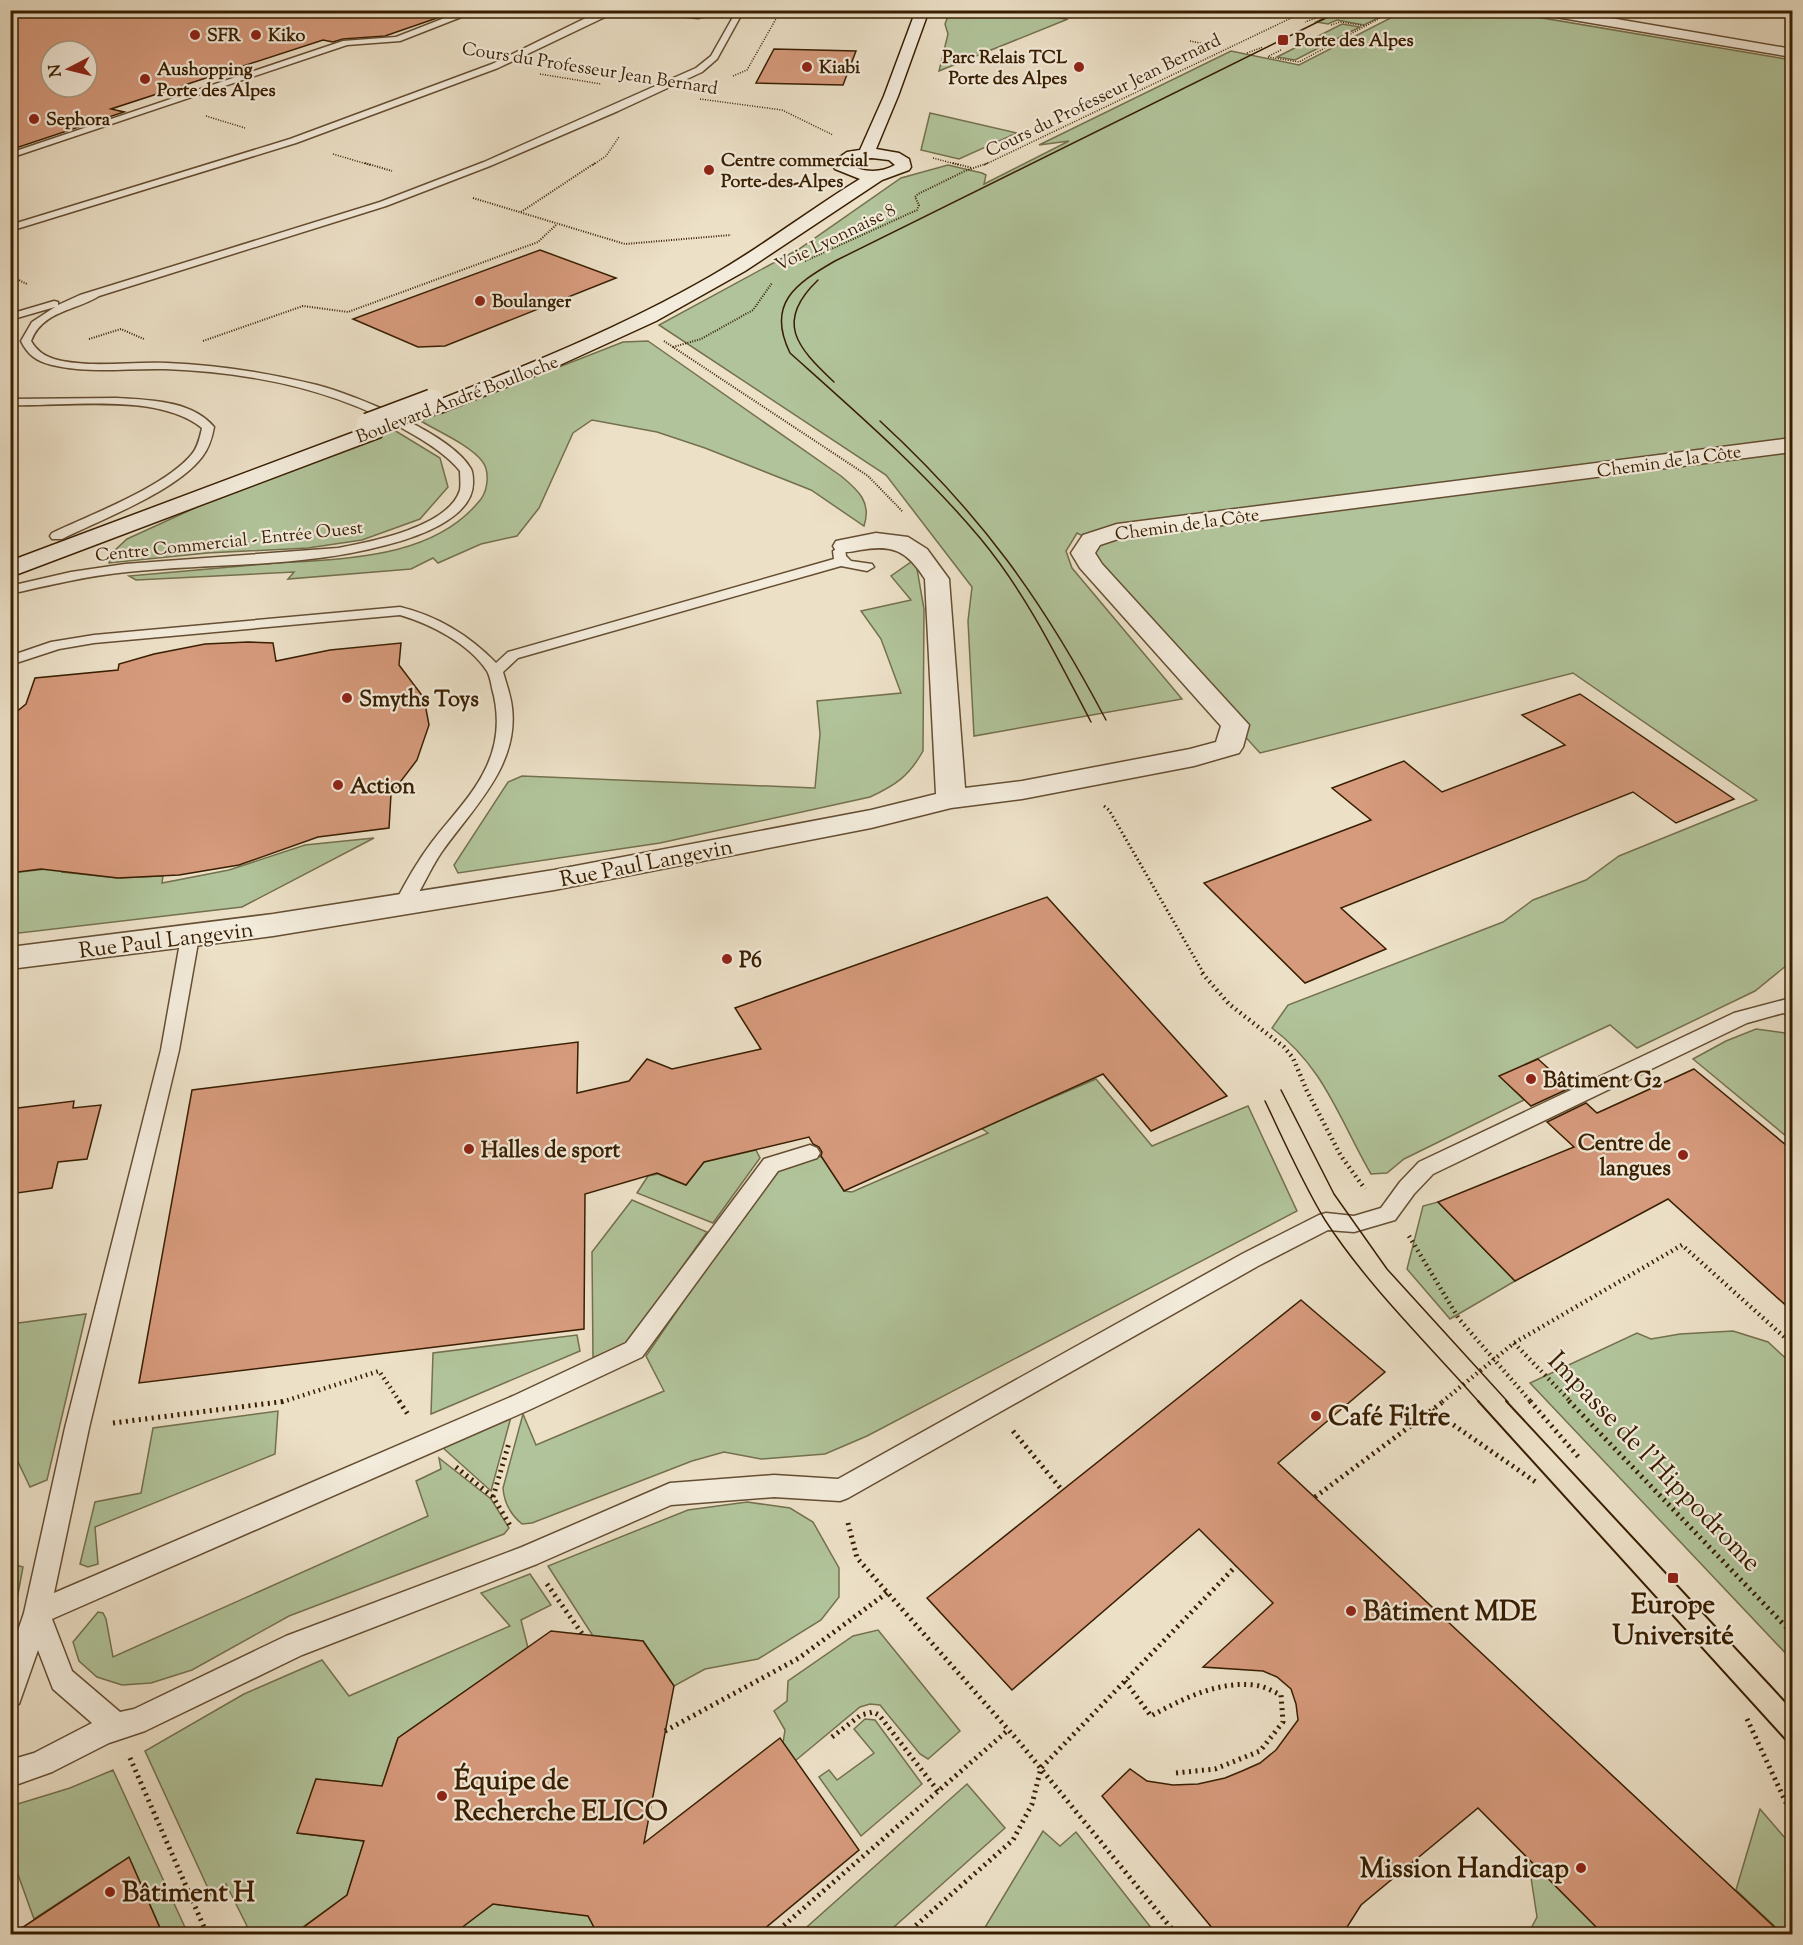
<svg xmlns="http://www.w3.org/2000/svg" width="1803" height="1945" font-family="'Sorts Mill Goudy',serif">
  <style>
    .green { fill: #b1c39a; stroke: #74704d; stroke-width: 1.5 }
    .building { fill: #d69a7c; stroke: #381e00; stroke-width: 1.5; fill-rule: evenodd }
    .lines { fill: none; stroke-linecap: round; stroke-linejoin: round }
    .service-casing { stroke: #654e32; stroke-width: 3 }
    .minor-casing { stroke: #654e32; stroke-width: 3 }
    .secondary-casing { stroke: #381e00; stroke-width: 3 }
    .path-far4 { stroke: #381e00; stroke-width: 1.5; stroke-dasharray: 1 1.5; stroke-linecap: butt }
    .path-far3 { stroke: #381e00; stroke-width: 2; stroke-dasharray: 1 1.5; stroke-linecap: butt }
    .path-far2 { stroke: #381e00; stroke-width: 3; stroke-dasharray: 1.5 3; stroke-linecap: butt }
    .path-far1 { stroke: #381e00; stroke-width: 4.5; stroke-dasharray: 1.5 4; stroke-linecap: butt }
    .path { stroke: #381e00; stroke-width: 5; stroke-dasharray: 2 4.5; stroke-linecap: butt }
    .service { fill: #f3ebdb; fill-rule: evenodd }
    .minor { fill: #f3ebdb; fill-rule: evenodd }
    .secondary { fill: #f3ebdb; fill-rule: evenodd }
    .tram-far1 { stroke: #381e00; stroke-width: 1.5 }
    .tram { stroke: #381e00; stroke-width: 2 }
    .secondary-bridge-casing { stroke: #381e00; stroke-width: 26; stroke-linecap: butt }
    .secondary-bridge { stroke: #f3ebdb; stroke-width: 23 }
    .poi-dot { fill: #8f2418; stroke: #f3ebdb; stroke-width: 2 }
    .labels { text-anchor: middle; stroke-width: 4.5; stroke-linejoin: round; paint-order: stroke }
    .far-poi-label { font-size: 18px; font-weight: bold; fill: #381e00; stroke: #f3ebdb; text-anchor: start }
    .far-street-label { font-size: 18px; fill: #381e00; stroke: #f3ebdb }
    .poi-label { font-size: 22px; font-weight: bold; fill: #381e00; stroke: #f3ebdb; text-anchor: start }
    .street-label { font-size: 22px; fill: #381e00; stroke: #f3ebdb }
    .near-poi-label { font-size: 27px; font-weight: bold; fill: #381e00; stroke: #f3ebdb; text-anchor: start }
    .near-street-label { font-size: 27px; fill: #381e00; stroke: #f3ebdb }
  </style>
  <rect width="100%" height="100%" fill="#ece0c7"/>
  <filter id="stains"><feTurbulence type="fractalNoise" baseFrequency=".00333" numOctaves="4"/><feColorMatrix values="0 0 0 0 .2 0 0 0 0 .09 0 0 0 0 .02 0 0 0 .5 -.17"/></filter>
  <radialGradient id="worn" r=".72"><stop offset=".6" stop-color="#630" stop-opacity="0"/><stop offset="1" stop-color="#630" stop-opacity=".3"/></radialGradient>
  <g class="green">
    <path d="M1317 10H1392V11L1364 25 1337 20 1328 24 1316 22 1324 18 1315 16 1322 12Z"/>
    <path d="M950 11H979L1068 19 939 71 948 34 945 24Z"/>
    <path d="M1404 11H1501L1792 60V961L1755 991 1637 1048 1610 1025 1500 1076 1524 1100 1404 1159 1387 1173 1371 1174C1339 1119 1325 1068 1272 1028L1288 1005 1503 922 1533 900 1586 880 1619 856 1757 800 1573 673 1260 753 1092 568 1091 540 1077 533 1066 551 1072 568 1182 699 974 736 968 621 972 587 886 475 659 325 799 249 901 178 948 165 982 173 986 175 984 184 1069 141 1039 145 1231 51 1299 65Z"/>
    <path d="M1342 24 1360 27 1295 60 1277 57Z"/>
    <path d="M930 113 1017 133 959 159 921 150Z"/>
    <path d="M648 341 841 476C858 490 872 502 864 526L811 490 705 448 657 432 592 420 573 433 539 508 517 536 481 544 438 563 433 558 411 569 288 579 294 572 136 580 129 576C174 572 220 568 265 564 337 558 432 562 481 499 488 489 490 471 482 461 470 445 437 431 421 421L623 342Z"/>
    <path d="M394 430 440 458 448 487 420 519 362 540 308 548 207 553 109 563 113 552 127 539 232 491Z"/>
    <path d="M911 562 916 563 924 609 923 751C909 776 896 785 870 797L660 843 458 873 454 865 508 782 522 776 815 788 820 734 817 701 901 693 881 639 861 611 911 600 891 576Z"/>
    <path d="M374 838 242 907 11 934V873L64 867 62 872 118 878 163 876 162 883 229 870 305 845Z"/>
    <path d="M1756 1029 1792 1034V1141L1693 1059 1726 1041Z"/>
    <path d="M1096 1079 1152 1146 1248 1106 1297 1211 867 1436 825 1454 761 1459 724 1452 692 1461 532 1523 522 1524C511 1515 504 1502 503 1488L523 1414 536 1445 664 1391 646 1356 772 1172 822 1156 844 1191 852 1192 988 1133 981 1128Z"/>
    <path d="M756 1150 760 1158 713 1223 637 1193 648 1176 658 1174 686 1185 704 1162Z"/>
    <path d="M632 1200 707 1232 628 1343 593 1358 592 1252Z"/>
    <path d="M1438 1202 1515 1281 1450 1319 1407 1269 1423 1206Z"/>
    <path d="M86 1314 47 1480 30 1487 11 1447V1324Z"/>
    <path d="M1733 1331 1768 1342 1792 1364V1660L1530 1383 1637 1333 1651 1339 1680 1334Z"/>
    <path d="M577 1335 580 1351 431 1414 433 1353Z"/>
    <path d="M278 1411 275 1454 95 1527 98 1564 88 1567 80 1564 95 1502 141 1493 153 1428Z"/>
    <path d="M511 1417 491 1491 442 1447Z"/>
    <path d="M439 1458 491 1499 509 1528 504 1534 289 1616 192 1670 151 1683 122 1685 97 1677 79 1661 73 1642 98 1612 103 1613 106 1619 113 1657 428 1516 416 1481 441 1469Z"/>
    <path d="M747 1502 790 1508 813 1522 839 1568V1597L821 1620 758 1659 705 1669 674 1686 643 1641 593 1636 548 1566 688 1510Z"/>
    <path d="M16 1565 23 1567 11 1631V1568Z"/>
    <path d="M530 1574 551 1605 521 1620 528 1648 398 1738 382 1786 316 1779 298 1833 364 1841 347 1895 293 1934H251L226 1884 212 1897 145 1751 244 1694 322 1660 349 1696 510 1626 481 1593Z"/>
    <path d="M878 1630 960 1731 928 1759 920 1754 880 1705 870 1704 860 1707 795 1761 783 1743 785 1730 774 1711 787 1701 788 1681 853 1636Z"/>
    <path d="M865 1719 875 1720 922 1784 861 1836 819 1777 829 1770 837 1780 874 1753 854 1729Z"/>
    <path d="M113 1770 188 1934H163L132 1864H118L34 1919 11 1855V1806L70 1788Z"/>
    <path d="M967 1784 1005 1828 886 1934H799Z"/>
    <path d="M1760 1809 1792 1846V1934H1783L1736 1890Z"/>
    <path d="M1043 1831 1060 1846 1076 1832 1156 1934H981Z"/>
    <path d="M1528 1858 1604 1934H1528L1537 1917Z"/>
    <path d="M493 1904 572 1914 583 1907 598 1934H452Z"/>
  </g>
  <g class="building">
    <path d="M10 10H439L440 17 385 36 343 39 333 42 323 40 111 109 124 112 10 150ZM51 51H87V87H51Z"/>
    <path d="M774 49 856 51 843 85 756 83Z"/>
    <path d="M540 250 616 278 445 346 418 347 353 319Z"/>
    <path d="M248 642 273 643 276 661 330 650 401 643 399 665 424 698 429 725 417 760 391 794 389 828 318 837 239 865 179 875 118 878 41 869 10 873V717L26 704 35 678 118 670 119 664 154 654 205 644Z"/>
    <path d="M1580 694 1734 799 1676 823 1633 792 1341 908 1386 949 1305 983 1204 883 1371 820 1332 788 1404 761 1442 792 1565 745 1522 715Z"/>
    <path d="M1047 897 1227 1096 1151 1131 1103 1074 844 1191 821 1156 822 1152 819 1147 813 1144 809 1137 704 1162 686 1185 657 1173 585 1194 584 1329 139 1383 192 1090 578 1042 577 1093 629 1081 647 1059 672 1069 761 1049 735 1008Z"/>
    <path d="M1538 1059 1570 1088 1531 1106 1499 1076Z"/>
    <path d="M1694 1069 1792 1150V1311L1668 1199 1515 1281 1438 1202 1574 1147 1547 1122 1586 1103 1597 1113Z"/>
    <path d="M74 1101 73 1108 101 1105 87 1159 58 1162 52 1188 10 1194V1109Z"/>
    <path d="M1301 1300 1385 1372 1278 1463 1783 1935H1604L1478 1808 1361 1905 1342 1935H1218L1102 1796 1130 1769 1147 1781 1173 1785 1198 1784 1225 1778 1242 1771 1260 1763 1276 1750 1298 1720 1296 1704 1291 1689 1277 1677 1263 1671 1203 1667 1273 1603 1199 1529 1012 1690 927 1598Z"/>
    <path d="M551 1631 643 1641 674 1686 644 1843 780 1738 859 1850 757 1935H598L588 1916 493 1904 452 1935H293L347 1895 364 1841 297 1833 316 1779 382 1786 398 1738Z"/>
    <path d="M129 1857 163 1935H11Z"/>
  </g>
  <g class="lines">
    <defs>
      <g id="service">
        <path d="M465 10H472L469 14 400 41 347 45 10 158V153L343 41 396 37Z"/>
        <path d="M602 10H609L605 17 498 68 296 143 10 231V225L290 139 492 64Z"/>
        <path d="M620 10 698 14 729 10 698 18Z"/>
        <path d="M737 10H744L717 59 702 72 618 111 490 166 386 206 99 296C75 311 42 311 31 341 37 351 43 355 54 359 90 369 130 361 167 363 217 365 269 373 317 385 355 395 452 434 471 469 473 473 473 479 473 483 473 519 414 538 386 545 302 568 212 563 127 572 87 576 49 585 10 594V586L71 572 125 564 338 548C370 542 449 527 460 490 461 484 460 477 460 471 448 456 431 445 414 435 340 390 251 372 165 369 127 368 89 374 52 365 36 361 28 355 21 341L32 322 55 307 10 320V314L54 301 58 302V305L80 295 380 202 484 162 696 68 711 56Z"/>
        <path d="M116 398C149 400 191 400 214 427 212 438 209 448 202 457 175 492 102 519 62 539H52L50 536 52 533C92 514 165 487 192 454 198 447 200 437 202 428 157 392 66 407 10 405V399Z"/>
        <path d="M840 547 845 548 846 556 851 561 872 564 874 567 867 571 841 566 518 658 503 672C506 683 511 696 512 708 519 766 472 809 441 853 429 871 421 891 409 909H397L394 905C405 883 417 862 432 842 450 818 473 796 486 768 498 743 500 716 492 688 491 683 490 676 487 671 469 643 430 624 400 615L94 643 59 649 10 665V656L51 642 94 635 400 607C437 616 469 635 496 663L508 652 834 559 833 551Z"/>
        <path d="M190 931 196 933 199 937 179 1050 89 1428 54 1593 513 1396 626 1343 764 1159 810 1145 817 1148 820 1153 817 1158 778 1171 642 1357 529 1410 52 1619 72 1671 120 1712 134 1709 286 1636 522 1547 670 1483 774 1475 838 1479 1242 1254 1319 1215 1326 1213 1354 1216 1381 1208 1400 1182 1419 1162 1734 1013 1787 999 1792 1001V1017L1783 1013 1747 1023 1433 1174 1414 1194 1395 1220 1354 1232 1328 1230 1258 1266 848 1498 840 1501 774 1497 671 1505 537 1564 302 1655 145 1731 109 1743 52 1772 10 1787V1760L34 1753 92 1723 53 1689 38 1650 19 1704 10 1708V1654L24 1613 65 1428 161 1050 181 937 184 933Z"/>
      </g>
      <g id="minor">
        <path d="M1532 10H1564L1792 49V57L1538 14Z"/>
        <path d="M1792 438V452L1121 538 1100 545 1095 553 1102 564 1249 725 1243 747 1239 753 1194 766 1022 799 951 808 871 828 554 890 273 936 10 969V947L273 914 554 870 871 810 936 794 925 579C907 551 893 544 860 550 851 552 845 553 836 551L833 546 836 541 876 533 908 537 927 549 949 579 965 788 1022 781 1190 749 1216 742 1221 726 1080 568 1071 553 1083 535 1117 524Z"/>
      </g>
      <g id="secondary">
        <path d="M916 10H929L898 96 876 149 899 153 909 159 911 167 909 170 882 180 745 271 656 321 551 369 443 412 436 414 429 412 425 408 429 404C525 366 621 328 711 276 762 247 809 210 860 179L835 169 833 166 834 161 847 152 860 150 884 96ZM872 158 889 160 895 165C881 173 863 173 849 164L857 159Z"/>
        <path d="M373 425 381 427 384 432 381 437 10 577V561Z"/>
      </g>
    </defs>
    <use href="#service" class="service-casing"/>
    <use href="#minor" class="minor-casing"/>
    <use href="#secondary" class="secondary-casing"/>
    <g class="path-far4">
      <path d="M1300 15 1316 18 1305 22"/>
      <path d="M1331 25 1340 22 1365 26"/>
      <path d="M1190 41 1214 46"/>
      <path d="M1247 53 1263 47"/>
      <path d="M1269 56 1281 50"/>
      <path d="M1268 57 1299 62 1395 10"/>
      <path d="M540 74 601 84"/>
      <path d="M733 76 747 70 781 10"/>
      <path d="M700 99 782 110 833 135"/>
      <path d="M206 116 245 128"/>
      <path d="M333 154 370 165"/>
      <path d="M933 158 959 165"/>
      <path d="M593 165 606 156 619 137"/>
      <path d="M984 165 1308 10"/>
    </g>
    <g class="path-far3">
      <path d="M365 163 392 171"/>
      <path d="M953 163 972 168"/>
      <path d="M473 198 625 244 731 235"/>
      <path d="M521 212 595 163"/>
      <path d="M805 261 917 210 919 205 915 197 918 194 965 171 988 163"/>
      <path d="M10 276 27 284"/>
      <path d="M89 339 121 329 144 339"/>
      <path d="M203 341 303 306 348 312 538 242 557 224"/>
      <path d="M664 341 868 476 903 512"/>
      <path d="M673 347 701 339 753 310 772 283"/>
    </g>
    <path class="path-far2" d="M1104 806 1109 810 1204 974"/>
    <g class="path-far1">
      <path d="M1202 973 1229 1004 1284 1047 1293 1058 1307 1091 1341 1156 1365 1189"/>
      <path d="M1409 1236 1459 1319 1531 1402"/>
      <path d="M1514 1343 1571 1402"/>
      <path d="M282 1402 379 1371 400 1402"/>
      <path d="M1442 1402 1514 1343 1682 1245 1792 1344"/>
    </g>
    <g class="path">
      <path d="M399 1401 409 1416"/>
      <path d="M1530 1401 1581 1460"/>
      <path d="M1569 1401 1792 1633"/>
      <path d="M1432 1410 1537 1483"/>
      <path d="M113 1423 287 1401"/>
      <path d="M1013 1431 1062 1490"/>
      <path d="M456 1467 493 1497 511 1527"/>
      <path d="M493 1497 509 1443"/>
      <path d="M1315 1497 1444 1401"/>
      <path d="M848 1523 857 1558 1020 1743 1176 1934"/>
      <path d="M547 1584 583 1635"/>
      <path d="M1125 1681 1151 1716C1182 1699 1218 1681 1254 1685 1264 1686 1272 1691 1281 1695L1283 1722 1260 1751 1215 1769 1176 1773"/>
      <path d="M1789 1684 1792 1687"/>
      <path d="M1747 1719 1789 1809"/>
      <path d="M665 1731 799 1658 888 1592"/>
      <path d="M832 1737 861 1715 873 1712 879 1715 938 1791"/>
      <path d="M130 1758 207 1934"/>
      <path d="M774 1934 1007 1731"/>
      <path d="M906 1934 1013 1840 1032 1804 1041 1768 1236 1566"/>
    </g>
    <use href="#service" class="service"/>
    <use href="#minor" class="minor"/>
    <use href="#secondary" class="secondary"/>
    <g class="tram-far1">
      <path d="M818 280C774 322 797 347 834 382"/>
      <path d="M880 421C980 513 1043 600 1106 720"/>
      <path d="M1091 722C1058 659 1026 593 980 538 923 470 856 412 790 353 766 304 795 284 835 261L1342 10"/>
      <path d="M1281 1090 1334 1194 1387 1269 1508 1402"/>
      <path d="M1265 1101C1284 1141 1302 1182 1325 1220 1368 1286 1427 1343 1479 1402"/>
    </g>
    <g class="tram">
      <path d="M1478 1401 1792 1747"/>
      <path d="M1506 1401 1792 1709"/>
    </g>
    <defs>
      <path id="secondary-bridge" d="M368 425 432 401"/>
    </defs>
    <use href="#secondary-bridge" class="secondary-bridge-casing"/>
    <use href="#secondary-bridge" class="secondary-bridge"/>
  </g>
  <g class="poi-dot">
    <circle cx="195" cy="35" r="6"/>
    <circle cx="256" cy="35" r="6"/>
    <rect x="1277" y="34" width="12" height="12" rx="3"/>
    <circle cx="807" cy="67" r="6"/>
    <circle cx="1079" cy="67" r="6"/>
    <circle cx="145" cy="79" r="6"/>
    <circle cx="34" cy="119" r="6"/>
    <circle cx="709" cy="170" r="6"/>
    <circle cx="480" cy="301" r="6"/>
    <circle cx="347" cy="698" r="6"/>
    <circle cx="338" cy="785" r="6"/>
    <circle cx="727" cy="959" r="6"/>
    <circle cx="1531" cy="1079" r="6"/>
    <circle cx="469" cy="1149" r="6"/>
    <circle cx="1683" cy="1155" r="6"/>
    <circle cx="1316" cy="1416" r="6"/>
    <rect x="1667" y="1572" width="12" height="12" rx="3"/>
    <circle cx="1351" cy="1611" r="6"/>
    <circle cx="442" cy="1796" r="6"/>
    <circle cx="1581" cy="1868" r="6"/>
    <circle cx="110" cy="1892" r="6"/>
  </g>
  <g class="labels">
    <g class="far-poi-label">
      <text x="207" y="41">SFR</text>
      <text x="268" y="41">Kiko</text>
      <text x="1295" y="46">Porte des Alpes</text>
      <text x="1067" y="63" text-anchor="end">Parc Relais TCL<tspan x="1067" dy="21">Porte des Alpes</tspan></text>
      <text x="819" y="73">Kiabi</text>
      <text x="157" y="75">Aushopping<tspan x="157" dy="21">Porte des Alpes</tspan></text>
      <text x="46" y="125">Sephora</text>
      <text x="721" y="166">Centre commercial<tspan x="721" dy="21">Porte-des-Alpes</tspan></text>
      <text x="492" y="307">Boulanger</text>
    </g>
    <g class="far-street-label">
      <text transform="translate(590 68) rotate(9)" y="6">Cours du Professeur Jean Bernard</text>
      <text transform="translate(1103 95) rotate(-26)" y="6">Cours du Professeur Jean Bernard</text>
      <text transform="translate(835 237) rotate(-26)" y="6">Voie Lyonnaise 8</text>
      <text transform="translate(457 399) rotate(-21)" y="6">Boulevard André Boulloche</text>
      <text transform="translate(1669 461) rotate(-8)" y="6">Chemin de la Côte</text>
      <text transform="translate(1187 524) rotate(-8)" y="6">Chemin de la Côte</text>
      <text transform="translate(229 541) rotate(-6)" y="6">Centre Commercial - Entrée Ouest</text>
    </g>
    <g class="poi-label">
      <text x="359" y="706">Smyths Toys</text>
      <text x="350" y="793">Action</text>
      <text x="739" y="967">P6</text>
      <text x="1543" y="1087">Bâtiment G2</text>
      <text x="1671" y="1150" text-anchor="end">Centre de<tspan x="1671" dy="25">langues</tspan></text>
      <text x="481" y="1157">Halles de sport</text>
    </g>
    <g class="street-label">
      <text transform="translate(646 862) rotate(-11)" y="8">Rue Paul Langevin</text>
      <text transform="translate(166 939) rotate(-7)" y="8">Rue Paul Langevin</text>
    </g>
    <g class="near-poi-label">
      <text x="1328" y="1425">Café Filtre</text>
      <text x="1673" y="1613" text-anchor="middle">Europe<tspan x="1673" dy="31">Université</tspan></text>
      <text x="1363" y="1620">Bâtiment MDE</text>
      <text x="454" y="1789">Équipe de<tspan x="454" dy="31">Recherche ELICO</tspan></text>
      <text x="1569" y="1877" text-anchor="end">Mission Handicap</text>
      <text x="122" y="1901">Bâtiment H</text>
    </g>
    <g class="near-street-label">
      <text transform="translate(1655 1461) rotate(46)" y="9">Impasse de l'Hippodrome</text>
    </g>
  </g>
  <rect width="1803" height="1945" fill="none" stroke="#ece0c7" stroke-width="36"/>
  <rect x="12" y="12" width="1779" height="1921" fill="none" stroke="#381e00" stroke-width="3"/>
  <rect x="18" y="18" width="1767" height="1909" fill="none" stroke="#381e00" stroke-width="1.5"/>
  <g transform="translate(69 69) rotate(263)"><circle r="28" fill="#f3ebdb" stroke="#a89983" stroke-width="1.5"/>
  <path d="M0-4.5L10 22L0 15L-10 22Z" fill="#8f2418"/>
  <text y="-9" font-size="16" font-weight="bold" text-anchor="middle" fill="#381e00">N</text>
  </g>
  <rect width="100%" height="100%" filter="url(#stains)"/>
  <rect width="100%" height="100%" fill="url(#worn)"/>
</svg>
